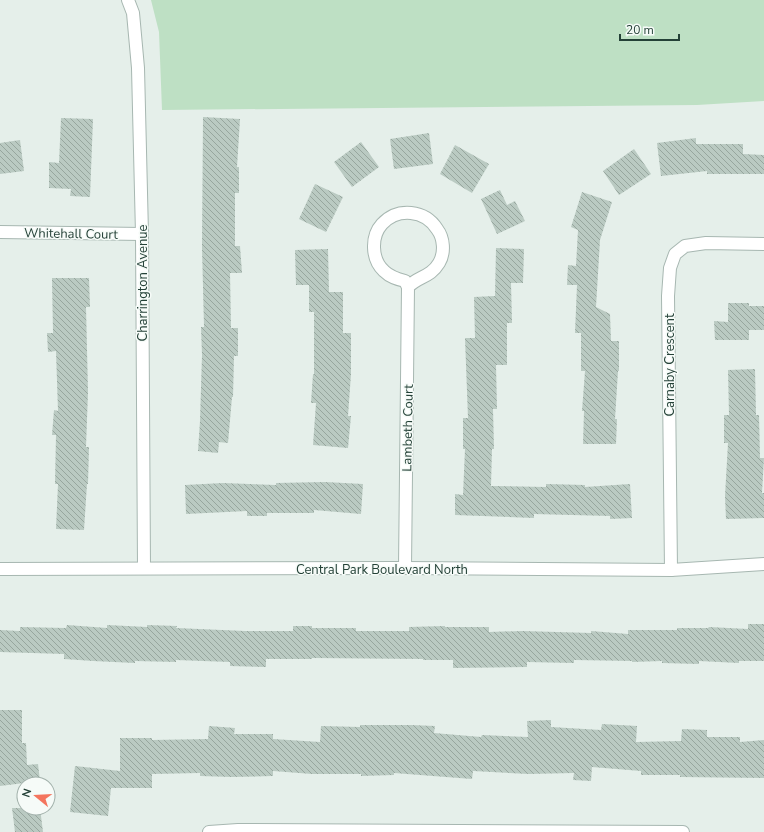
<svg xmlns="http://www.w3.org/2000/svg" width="764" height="832" font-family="'Nunito Sans',sans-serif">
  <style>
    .green { fill: #bee0c4 }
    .building { fill: url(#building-back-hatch) }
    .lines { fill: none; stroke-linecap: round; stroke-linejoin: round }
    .minor-casing { stroke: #a7b7b1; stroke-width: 14 }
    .minor { stroke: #fff; stroke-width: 12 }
    .labels { text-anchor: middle; stroke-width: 3; stroke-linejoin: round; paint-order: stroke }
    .street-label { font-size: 13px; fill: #244137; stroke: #f6fbf8 }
  </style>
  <defs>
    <pattern id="building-back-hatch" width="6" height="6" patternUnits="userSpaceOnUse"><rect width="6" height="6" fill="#bacac2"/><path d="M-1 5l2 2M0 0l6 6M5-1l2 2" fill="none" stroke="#97a69e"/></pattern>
  </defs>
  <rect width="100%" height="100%" fill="#e5efea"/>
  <path class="green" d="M151 0H764V101L697 105 162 110 159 32Z"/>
  <g class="building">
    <path d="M203 117 240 119 237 167H239V193H235V246H240L242 273H230L231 328H238V356H234L233 397H232L228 443 219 442 218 453 198 451 200 421 202 355 201 327H204L202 247Z"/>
    <path d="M61 118 93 119 90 197 70 196 71 189 49 188V162L59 163Z"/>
    <path d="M429 133 433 164 394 169 390 139Z"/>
    <path d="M696 138V144H743V154L764 155V174H707V171L661 176 657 143Z"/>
    <path d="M20 140 24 171 0 174V143Z"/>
    <path d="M361 142 379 167 352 187 334 162Z"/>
    <path d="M455 145 489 164 472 193 440 174Z"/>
    <path d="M634 149 651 174 619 195 603 171Z"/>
    <path d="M315 184 343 197 326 232 299 219Z"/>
    <path d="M500 190 507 205 515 201 525 221 497 234 481 199Z"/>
    <path d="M582 192 612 202 600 240 596 307 610 314 611 341H619V371H618L615 419H617L616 444H583L584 411H582L585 371H581V333H575L577 285H567L568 265 576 266 578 230 571 227Z"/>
    <path d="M496 248 524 249 523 283H511L512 323H507V365H496L497 409H493L494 449H492L491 486 546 487V484L585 485V487L630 484 632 518 610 519V516L534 514V518L455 515V494L463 495 465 449H463V418H468L465 338H475L474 297 495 296Z"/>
    <path d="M328 249 329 292H343V333H351V374L348 416H351L348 448 313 445 316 403H311L313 374H314V312H309V285H296L295 250Z"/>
    <path d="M52 278H89L90 307H86L88 392 86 447H89L88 484H87L84 530 56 529 58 484H55L56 435H52L54 410 58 411 56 351 48 352 47 333H53Z"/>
    <path d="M728 303H749V306H764V330H749V340H715L714 321 728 322Z"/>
    <path d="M755 369 756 415H759L760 458H764L762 493H764V518L726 519 725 496 728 443H724V415H729L728 370Z"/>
    <path d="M325 482 363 484 361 514 314 510V513H267V516H247V511L186 514 185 485 223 483 276 485V483Z"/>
    <path d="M748 624H764V661H739V663L699 661V664L662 663V661L632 662V661L574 660V663L527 662V667L453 668V660H423V659L312 658V659H266V667L230 666V662L176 660V662L135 661V663L93 661 64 659V654L0 652V630L20 631V627L66 628 67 625 107 628V625L147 627V625L177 626 176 628 245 631H293V626H312V628H356V631H409V627L445 626V627H489V632L522 631 591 633V631L628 634V630H677V628H708L709 627 748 629Z"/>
    <path d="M0 710H22V743H26L27 765 38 764 40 781 0 786Z"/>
    <path d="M551 720V727L601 730 602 724 637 726 636 742 681 741 682 729 707 730V737H740V742L764 740V778L680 777V775H641V771L592 767 591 781 573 780 574 773 529 774 473 771 472 779 394 773V775L361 776V774H312L273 771V776L232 777 200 776V773L152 774V788H111L108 816 70 812 75 766 120 771V738H152V740L208 739 209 726 235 728 234 734H273V739L320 742 321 726 360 727V725H411L435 726 434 733 481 737 482 735 528 737 527 721Z"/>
    <path d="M12 808H40L43 832H15Z"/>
  </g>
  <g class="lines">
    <defs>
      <g id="minor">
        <path d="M128 0 133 13 138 68 142 234 144 568"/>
        <path d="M0 232 142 234"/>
        <path d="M405 568 408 287 405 281C397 279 390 277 384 271 371 259 371 236 382 224 398 207 425 210 437 229 444 238 445 253 439 263 430 278 418 276 408 287"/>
        <path d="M0 569 405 568 671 570 764 564"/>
        <path d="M671 570 668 296 670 268 675 254 685 246 706 243 764 244"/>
        <path d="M209 832 238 830 683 832"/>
      </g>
    </defs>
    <use href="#minor" class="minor-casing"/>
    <use href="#minor" class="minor"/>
  </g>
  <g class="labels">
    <g class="street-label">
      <text transform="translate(71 233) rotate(1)" y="5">Whitehall Court</text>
      <text transform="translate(142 283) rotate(-90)" y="5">Charrington Avenue</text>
      <text transform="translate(669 365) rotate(-90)" y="5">Carnaby Crescent</text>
      <text transform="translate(407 428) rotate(-89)" y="5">Lambeth Court</text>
      <text x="382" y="574">Central Park Boulevard North</text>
    </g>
  </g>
  <g transform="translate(36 796) rotate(288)"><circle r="19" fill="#f6fbf8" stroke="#a2b1ab"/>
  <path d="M0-3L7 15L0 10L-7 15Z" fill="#f4755e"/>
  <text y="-6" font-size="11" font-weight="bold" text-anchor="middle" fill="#244137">N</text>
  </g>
  <path d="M620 34v6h59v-6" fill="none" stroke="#244137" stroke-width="2"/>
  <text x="626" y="34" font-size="12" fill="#244137" stroke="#f6fbf8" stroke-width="3" paint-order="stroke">20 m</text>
</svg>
